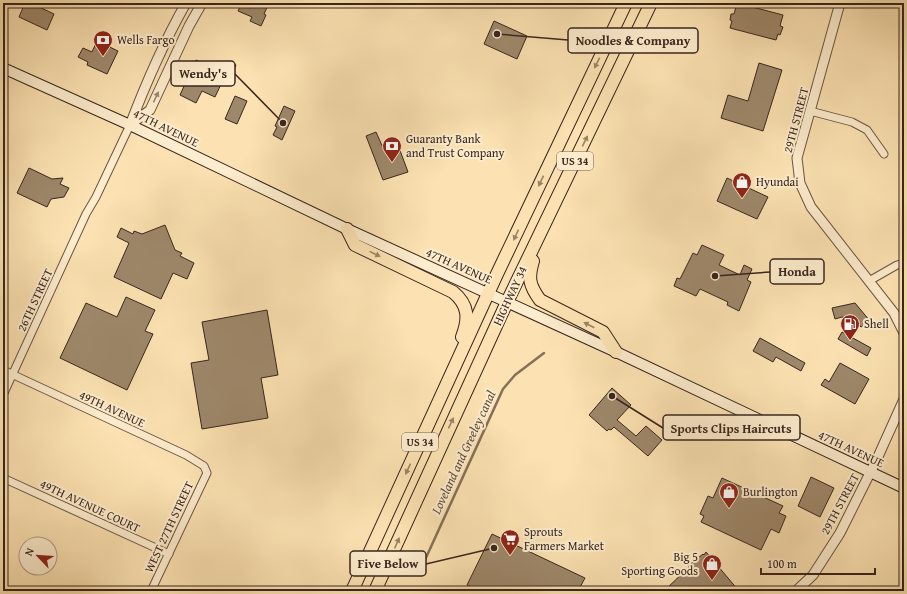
<svg xmlns="http://www.w3.org/2000/svg" width="907" height="594" font-family="'Gentium Book Plus',serif">
  <style>
    .lines { fill: none; stroke-linecap: round; stroke-linejoin: round }
    .stream { stroke: #857059; stroke-width: 2.5 }
    .building { fill: #9e886b; stroke: #38261e }
    .minor-casing { stroke: #695543; stroke-width: 9 }
    .tertiary-casing { stroke: #695543; stroke-width: 11 }
    .secondary-casing { stroke: #38261e; stroke-width: 12 }
    .trunk-casing { stroke: #38261e; stroke-width: 14 }
    .minor { stroke: #fdeccd; stroke-width: 7 }
    .tertiary { stroke: #fdeccd; stroke-width: 9 }
    .secondary { stroke: #fdeccd; stroke-width: 10 }
    .trunk { stroke: #fce2b2; stroke-width: 12 }
    .oneway { fill: #9a8468 }
    .oneway2 { fill: #9a8976 }
    .labels { text-anchor: middle; stroke-width: 4; stroke-linejoin: round; paint-order: stroke }
    .shield { fill: #fdeccd; stroke: #736152; stroke-width: 1 }
    .shield-label { font-size: 11px; font-weight: bold; fill: #38261e }
    .poi-label { font-size: 12px; fill: #38261e; stroke: #fdeccd; text-anchor: start }
    .street-label { font-size: 12px; fill: #38261e; stroke: #fdeccd }
    .water-label { font-size: 13px; font-style: italic; fill: #5f4b3b; stroke: #fdeccd }
    .leader { fill: none; stroke: #38261e; stroke-width: 1.5 }
    .callout-dot { fill: #38261e; stroke: #fdeccd; stroke-width: 1.5 }
    .callout { fill: #fdeccd; stroke: #38261e; stroke-width: 1.5 }
    .callout-label { font-size: 13px; text-anchor: middle; font-weight: bold; fill: #38261e }
  </style>
  <rect width="100%" height="100%" fill="#fce2b2"/>
  <filter id="stains"><feTurbulence type="fractalNoise" baseFrequency=".005" numOctaves="4"/><feColorMatrix values="0 0 0 0 .2 0 0 0 0 .09 0 0 0 0 .02 0 0 0 .5 -.17"/></filter>
  <radialGradient id="worn" r=".72"><stop offset=".6" stop-color="#630" stop-opacity="0"/><stop offset="1" stop-color="#630" stop-opacity=".3"/></radialGradient>
  <g class="lines">
    <path class="stream" d="M419 573 503 389 515 375 544 353"/>
  </g>
  <g class="building">
    <path d="M25 3 34 7 35 5 54 14 47 30 19 17Z"/>
    <path d="M242 3H269L264 14 266 15 261 26 250 21 252 17 238 11Z"/>
    <path d="M737 3 783 15 780 26 783 27 780 35 778 34 776 40 730 28 732 21 730 20 731 14H734Z"/>
    <path d="M494 21 527 36 517 59 484 44Z"/>
    <path d="M97 41 118 51 107 74 87 65 88 62 78 57 83 48 92 52Z"/>
    <path d="M196 60 223 72 228 61 236 65 229 81 224 78 215 97 202 91 196 103 180 95Z"/>
    <path d="M759 63 782 70 763 131 721 118 728 95 748 101Z"/>
    <path d="M235 96 247 101 237 124 225 119Z"/>
    <path d="M284 106 295 111 282 140 273 135 277 127 275 126Z"/>
    <path d="M376 132 384 150 398 145 408 172 383 180 366 136Z"/>
    <path d="M29 168 52 179 63 178 60 184 69 188 64 197 51 199 47 207 17 193Z"/>
    <path d="M727 178 768 197 757 219 717 201Z"/>
    <path d="M165 225 175 250 182 253 180 256 194 263 187 279 173 273 161 299 114 277 129 243 117 237 121 228 133 234 134 231 142 234Z"/>
    <path d="M702 245 724 255 719 265 740 275 744 265 752 269 747 280 751 282 739 311 727 305 728 302 700 289 696 296 674 286 677 278 680 279 693 253 697 255Z"/>
    <path d="M126 297 155 310 145 331 153 334 127 390 60 358 86 303 117 317Z"/>
    <path d="M855 303 870 321 861 327 857 322 842 317 835 319 832 308Z"/>
    <path d="M267 310 278 375 261 378 268 418 202 429 191 363 209 360 202 322Z"/>
    <path d="M842 332 871 348 867 356 838 339Z"/>
    <path d="M760 338 805 363 801 371 776 357 773 362 753 351Z"/>
    <path d="M840 363 869 379 855 404 821 385 825 379 829 382Z"/>
    <path d="M612 388 631 405 617 420 636 436 646 426 662 440 648 456 614 427 611 430 609 429 607 431 589 415Z"/>
    <path d="M811 477 834 488 820 517 798 506Z"/>
    <path d="M722 478 783 506 779 513 786 516 779 533 771 529 761 550 701 522 704 516 700 514 708 496 713 498Z"/>
    <path d="M492 534 585 578 578 591H480L467 585Z"/>
    <path d="M706 552 739 591H664L689 567 688 566 703 554 704 555Z"/>
  </g>
  <g class="lines">
    <defs>
      <g id="minor">
        <path d="M810 111 852 122 867 130 884 154"/>
        <path d="M869 281 897 265 904 263"/>
        <path d="M3 370 186 455 204 466 207 473 151 591"/>
        <path d="M3 395 86 214 96 197 130 125"/>
        <path d="M3 478 169 554"/>
      </g>
      <g id="tertiary">
        <path d="M840 3 797 158 800 183 811 207 894 313 904 333"/>
        <path d="M130 125 150 110 189 26 202 3"/>
        <path d="M130 125C146 83 164 42 186 3"/>
        <path d="M796 591 813 575 840 533 877 459 904 399"/>
      </g>
      <path id="secondary" d="M3 68 130 125 347 229 614 351 904 488"/>
      <g id="trunk">
        <path d="M347 229 355 245 453 292C469 305 469 319 462 337"/>
        <path d="M533 261C528 278 529 285 540 300L603 332 616 352"/>
        <path d="M352 591 497 274 626 3"/>
        <path d="M375 591 507 302 651 3"/>
      </g>
    </defs>
    <use href="#minor" class="minor-casing"/>
    <use href="#tertiary" class="tertiary-casing"/>
    <use href="#secondary" class="secondary-casing"/>
    <use href="#trunk" class="trunk-casing"/>
    <use href="#minor" class="minor"/>
    <use href="#tertiary" class="tertiary"/>
    <use href="#secondary" class="secondary"/>
    <use href="#trunk" class="trunk"/>
  </g>
  <defs><path id="oneway-solid" d="M-6-.8H1V-3.2L6.5 0L1 3.2V.8H-6Z"/></defs>
  <g class="oneway">
    <use href="#oneway-solid" transform="translate(597 63) rotate(116)"/>
    <use href="#oneway-solid" transform="translate(585 141) rotate(-64)"/>
    <use href="#oneway-solid" transform="translate(541 181) rotate(115)"/>
    <use href="#oneway-solid" transform="translate(516 235) rotate(115)"/>
    <use href="#oneway-solid" transform="translate(375 254) rotate(26)"/>
    <use href="#oneway-solid" transform="translate(589 325) rotate(-153)"/>
    <use href="#oneway-solid" transform="translate(451 423) rotate(-65)"/>
    <use href="#oneway-solid" transform="translate(408 469) rotate(115)"/>
    <use href="#oneway-solid" transform="translate(397 543) rotate(-66)"/>
  </g>
  <use class="oneway2" href="#oneway-solid" transform="translate(156 97) rotate(-65)"/>
  <defs>
    <symbol id="bank-pin" viewBox="-11 -11 22 30"><path d="M0 17L-7.5 6A9.5 9.5 0 1 1 7.5 6Z" fill="#8f2418" stroke="#fdeccd"/><path d="M-6-4H6V4H-6ZM0-2.3a2.3 2.3 0 1 0 0 4.6a2.3 2.3 0 1 0 0-4.6Z" fill="#fff"/></symbol>
    <symbol id="shop-pin" viewBox="-11 -11 22 30"><path d="M0 17L-7.5 6A9.5 9.5 0 1 1 7.5 6Z" fill="#8f2418" stroke="#fdeccd"/><path d="M-5-2.5h2.3a2.7 3.5 0 0 1 5.4 0H5L5.5 6h-11ZM-1.5-2.5h3a1.5 2.3 0 0 0-3 0Z" fill="#fff"/></symbol>
    <symbol id="fuel-pin" viewBox="-11 -11 22 30"><path d="M0 17L-7.5 6A9.5 9.5 0 1 1 7.5 6Z" fill="#8f2418" stroke="#fdeccd"/><path d="M-5.5-6h7V0h2V4h1.3V-2.5L3-4.5l.8-.8L6-3V5H2.5V1h-1V6h-7ZM-4.2-4.7v3.2H.2V-4.7Z" fill="#fff"/></symbol>
    <symbol id="supermarket-pin" viewBox="-11 -11 22 30"><path d="M0 17L-7.5 6A9.5 9.5 0 1 1 7.5 6Z" fill="#8f2418" stroke="#fdeccd"/><path d="M-6-5.5h2.5l.6 2H6L4.5 2H-2.5L-4.4-4H-6ZM-1.5 3.2a1.3 1.3 0 1 0 .1 0ZM3 3.2a1.3 1.3 0 1 0 .1 0Z" fill="#fff"/></symbol>
  </defs>
  <g fill-rule="evenodd">
    <use href="#bank-pin" x="92" y="29" width="22" height="30"/>
    <use href="#bank-pin" x="381" y="135" width="22" height="30"/>
    <use href="#shop-pin" x="731" y="171" width="22" height="30"/>
    <use href="#fuel-pin" x="839" y="313" width="22" height="30"/>
    <use href="#shop-pin" x="718" y="481" width="22" height="30"/>
    <use href="#supermarket-pin" x="499" y="528" width="22" height="30"/>
    <use href="#shop-pin" x="701" y="553" width="22" height="30"/>
  </g>
  <g class="labels">
    <g class="shield">
      <rect x="557" y="152" width="36" height="18" rx="3"/>
      <rect x="402" y="433" width="36" height="18" rx="3"/>
    </g>
    <g class="shield-label">
      <text x="575" y="165">US 34</text>
      <text x="420" y="446">US 34</text>
    </g>
    <g class="poi-label">
      <text x="117" y="44">Wells Fargo</text>
      <text x="406" y="143">Guaranty Bank<tspan x="406" dy="14">and Trust Company</tspan></text>
      <text x="756" y="186">Hyundai</text>
      <text x="864" y="328">Shell</text>
      <text x="743" y="496">Burlington</text>
      <text x="524" y="536">Sprouts<tspan x="524" dy="14">Farmers Market</tspan></text>
      <text x="698" y="561" text-anchor="end">Big 5<tspan x="698" dy="14">Sporting Goods</tspan></text>
    </g>
    <g class="street-label">
      <text transform="translate(796 120) rotate(-75)" y="4">29TH STREET</text>
      <text transform="translate(166 128) rotate(26)" y="4">47TH AVENUE</text>
      <text transform="translate(459 266) rotate(24)" y="4">47TH AVENUE</text>
      <text transform="translate(510 296) rotate(-65)" y="4">HIGHWAY 34</text>
      <text transform="translate(35 300) rotate(-65)" y="4">26TH STREET</text>
      <text transform="translate(112 409) rotate(25)" y="4">49TH AVENUE</text>
      <text transform="translate(851 449) rotate(25)" y="4">47TH AVENUE</text>
      <text transform="translate(840 504) rotate(-62)" y="4">29TH STREET</text>
      <text transform="translate(90 506) rotate(25)" y="4">49TH AVENUE COURT</text>
      <text transform="translate(169 527) rotate(-65)" y="4">WEST 27TH STREET</text>
    </g>
    <g class="water-label">
      <text transform="translate(463 452) rotate(-65)" y="5">Loveland and Greeley canal</text>
    </g>
  </g>
  <path class="leader" d="M497 34L568 40M283 123L235 74M715 276L770 272M612 396L663 428M494 548L426 564"/>
  <g class="callout-dot">
    <circle cx="497" cy="34" r="4"/>
    <circle cx="283" cy="123" r="4"/>
    <circle cx="715" cy="276" r="4"/>
    <circle cx="612" cy="396" r="4"/>
    <circle cx="494" cy="548" r="4"/>
  </g>
  <g class="callout">
    <rect x="568" y="28" width="130" height="25" rx="4"/>
    <rect x="171" y="61" width="64" height="25" rx="4"/>
    <rect x="770" y="259" width="54" height="25" rx="4"/>
    <rect x="663" y="415" width="137" height="25" rx="4"/>
    <rect x="350" y="551" width="76" height="25" rx="4"/>
  </g>
  <g class="callout-label">
    <text x="633" y="45">Noodles &amp; Company</text>
    <text x="203" y="78">Wendy's</text>
    <text x="797" y="276">Honda</text>
    <text x="731" y="433">Sports Clips Haircuts</text>
    <text x="388" y="568">Five Below</text>
  </g>
  <rect width="907" height="594" fill="none" stroke="#fce2b2" stroke-width="16"/>
  <rect x="4" y="4" width="899" height="586" fill="none" stroke="#38261e" stroke-width="2"/>
  <rect x="8" y="8" width="891" height="578" fill="none" stroke="#38261e"/>
  <g transform="translate(38 556) rotate(295)"><circle r="19" fill="#fdeccd" stroke="#ae9d87"/>
  <path d="M0-3L7 15L0 10L-7 15Z" fill="#8f2418"/>
  <text y="-6" font-size="11" font-weight="bold" text-anchor="middle" fill="#38261e">N</text>
  </g>
  <path d="M761 568v6h114v-6" fill="none" stroke="#38261e" stroke-width="2"/>
  <text x="767" y="568" font-size="12" fill="#38261e" stroke="#fdeccd" stroke-width="3" paint-order="stroke">100 m</text>
  <rect width="100%" height="100%" filter="url(#stains)"/>
  <rect width="100%" height="100%" fill="url(#worn)"/>
</svg>
